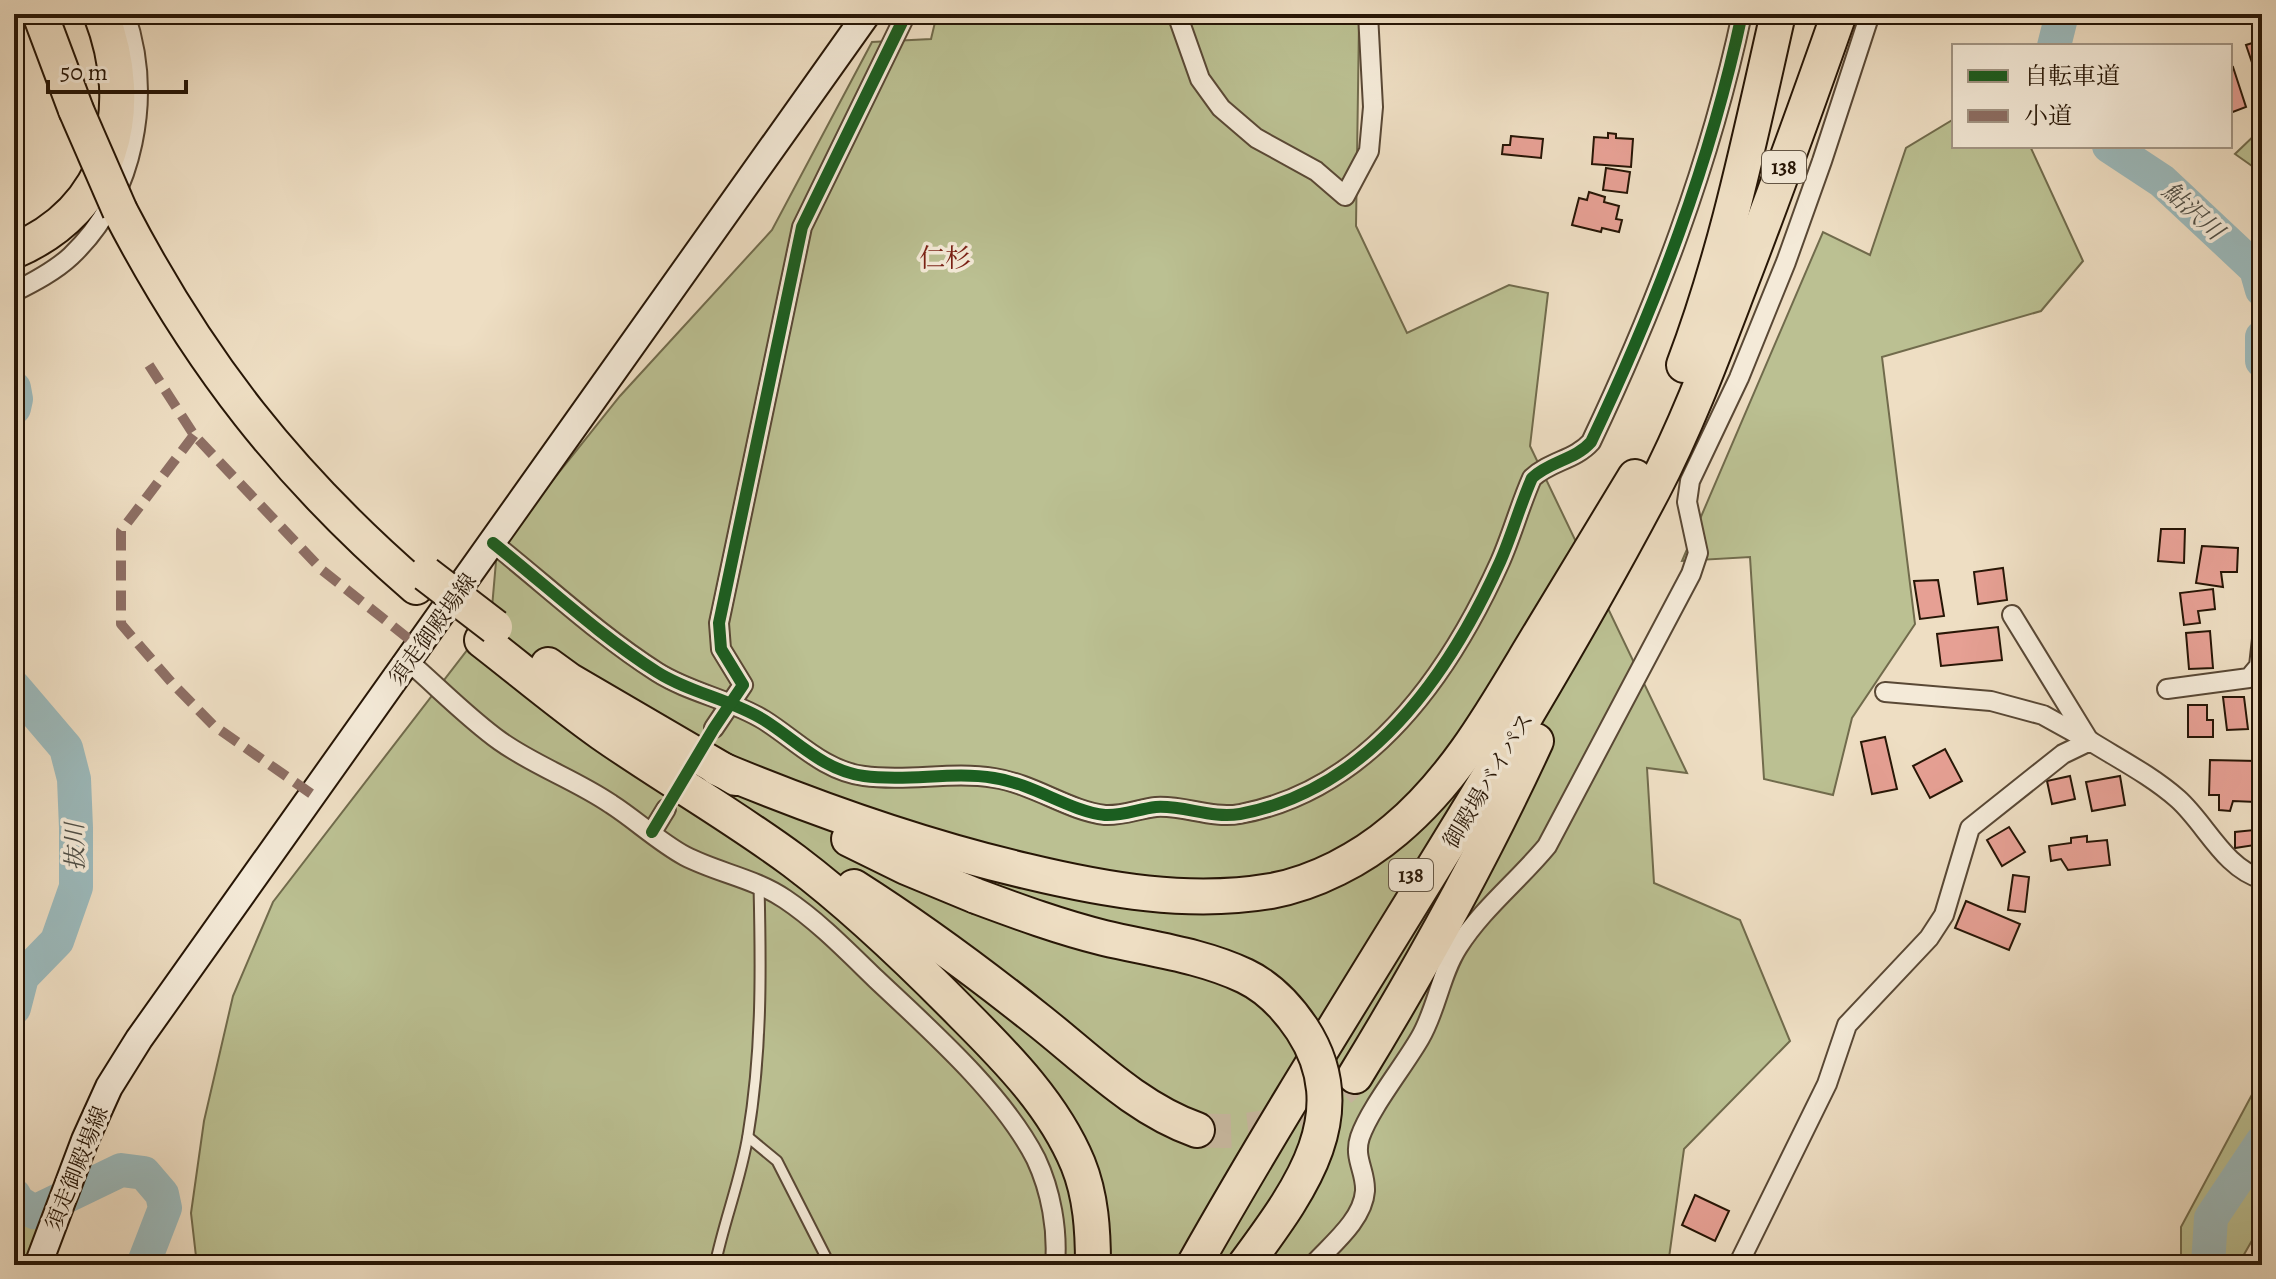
<svg xmlns="http://www.w3.org/2000/svg" width="2276" height="1279" font-family="Alegreya,'Noto Serif JP',serif">
  <style>
    .green { fill: #bbc092; stroke: #716b4c; stroke-width: 2 }
    .lines { fill: none; stroke-linecap: round; stroke-linejoin: round }
    .river { stroke: #9cbabc; stroke-width: 34 }
    .building { fill: #e6a094; stroke: #271606; stroke-width: 2 }
    .highway-tunnel { stroke: #c6b69d; stroke-width: 34; stroke-dasharray: 34 17; stroke-linecap: butt }
    .lane-casing { stroke: #594835; stroke-width: 13 }
    .street-casing { stroke: #594835; stroke-width: 22 }
    .secondary-casing { stroke: #271606; stroke-width: 30 }
    .highway-casing { stroke: #271606; stroke-width: 38 }
    .lane { stroke: #f4ead8; stroke-width: 9 }
    .street { stroke: #f4ead8; stroke-width: 18 }
    .secondary { stroke: #f4ead8; stroke-width: 26 }
    .highway { stroke: #eedec3; stroke-width: 34 }
    .highway-bridge-casing { stroke: #271606; stroke-width: 38; stroke-linecap: butt }
    .highway-bridge { stroke: #eedec3; stroke-width: 34 }
    .quiet { stroke: #8d6e63; stroke-width: 10; stroke-dasharray: 20 10; stroke-linecap: butt }
    .cycleway-casing { stroke: #f4ead8; stroke-width: 17 }
    .cycleway { stroke: #1b5e20; stroke-width: 12 }
    .labels { text-anchor: middle; stroke-width: 7; stroke-linejoin: round; paint-order: stroke }
    .shield { fill: #f4ead8; stroke: #645645; stroke-width: 2 }
    .shield-label { font-size: 20px; font-weight: bold; fill: #271606 }
    .street-label { font-size: 22px; fill: #271606; stroke: #f4ead8 }
    .water-label { font-size: 24px; font-style: italic; fill: #504f46; stroke: #f4ead8 }
    .quarter-label { font-size: 26px; fill: #7a1f14; stroke: #f4ead8 }
  </style>
  <rect width="100%" height="100%" fill="#eedec3"/>
  <filter id="stains"><feTurbulence type="fractalNoise" baseFrequency=".0025" numOctaves="4"/><feColorMatrix values="0 0 0 0 .2 0 0 0 0 .09 0 0 0 0 .02 0 0 0 .5 -.17"/></filter>
  <radialGradient id="worn" r=".72"><stop offset=".6" stop-color="#630" stop-opacity="0"/><stop offset="1" stop-color="#630" stop-opacity=".3"/></radialGradient>
  <g class="green">
    <path d="M937 14H1354L1359 23 1356 226 1407 333 1509 285 1548 293 1530 446 1687 773 1647 768 1654 883 1740 920 1790 1041 1684 1149 1668 1265H197L191 1213 204 1121 233 996 273 902 491 619 497 550 620 396 772 230 872 42 931 39Z"/>
    <path d="M1954 119V146H2030L2083 261 2041 311 1882 357 1915 624 1852 718 1833 795 1764 779 1750 557 1682 561 1823 232 1870 255 1906 148Z"/>
    <path d="M2262 128V173L2235 154Z"/>
    <path d="M2262 1076V1223L2238 1265H2181V1227Z"/>
    <path d="M14 1171 42 1214 48 1265H14Z"/>
  </g>
  <g class="lines">
    <g class="river">
      <path d="M2054 46 2062 14"/>
      <path d="M2109 146 2162 181 2256 269 2262 290"/>
      <path d="M2262 337V361"/>
      <path d="M14 388 16 399 14 408"/>
      <path d="M14 687 66 748 74 779 76 828V887L57 941 22 977 14 1008"/>
      <path d="M14 1195 18 1202 34 1212 121 1170 144 1173 162 1194 165 1208 143 1265"/>
      <path d="M2208 1265 2211 1218 2262 1142"/>
    </g>
  </g>
  <g class="building">
    <path d="M2262 40V78L2258 80 2246 45Z"/>
    <path d="M2233 67 2246 107 2230 113V68Z"/>
    <path d="M1608 133 1616 134V138L1633 139 1631 167 1592 164 1594 137 1608 138Z"/>
    <path d="M1511 136 1543 139 1541 158 1502 154 1503 145H1510Z"/>
    <path d="M1606 168 1630 172 1627 193 1603 190Z"/>
    <path d="M1589 192 1605 197 1604 202 1619 206 1616 219 1622 220 1619 232 1602 228 1601 232 1572 225 1579 198 1587 200Z"/>
    <path d="M2161 529H2185L2184 563 2158 561Z"/>
    <path d="M2202 546 2238 548 2237 572H2221L2223 587 2196 583Z"/>
    <path d="M2003 568 2007 600 1978 604 1974 572Z"/>
    <path d="M1938 580 1944 616 1920 619 1914 581Z"/>
    <path d="M2213 589 2215 609 2198 611 2200 623 2184 625 2180 593Z"/>
    <path d="M1998 627 2002 660 1941 666 1937 634Z"/>
    <path d="M2210 631 2213 668 2189 669 2186 633Z"/>
    <path d="M2223 697H2244L2248 729 2227 730Z"/>
    <path d="M2188 705H2207V720H2213V737H2188Z"/>
    <path d="M1885 737 1897 789 1872 794 1861 742Z"/>
    <path d="M1945 749 1962 781 1930 798 1913 766Z"/>
    <path d="M2210 760 2257 761 2256 802 2233 801 2230 811 2219 810V795H2209Z"/>
    <path d="M2070 776 2075 799 2052 804 2047 781Z"/>
    <path d="M2120 776 2125 805 2092 811 2086 782Z"/>
    <path d="M2009 827 2025 852 2002 866 1987 840Z"/>
    <path d="M2254 830 2255 845 2235 848V832Z"/>
    <path d="M2087 836V842L2107 840 2110 865 2068 870 2061 859 2051 861 2049 846 2071 843V838Z"/>
    <path d="M2013 875 2029 877 2025 912 2008 910Z"/>
    <path d="M1966 901 2020 924 2009 950 1955 928Z"/>
    <path d="M1695 1195 1729 1211 1715 1241 1682 1225Z"/>
  </g>
  <g class="lines">
    <path class="highway-tunnel" d="M1197 1130C1262 1135 1309 1123 1355 1076"/>
    <defs>
      <g id="lane">
        <path d="M748 1137 777 1161 830 1265"/>
        <path d="M715 1265C724 1221 741 1179 748 1135 762 1052 761 969 759 885"/>
      </g>
      <g id="street">
        <path d="M1177 14 1200 79 1221 108 1256 138 1316 171 1345 196 1369 151 1373 107 1368 14"/>
        <path d="M14 292C34 282 55 271 71 256 135 195 153 96 125 14"/>
        <path d="M493 543C547 586 599 635 657 672 690 693 730 699 764 720 796 740 824 771 864 776 907 782 952 771 994 778 1034 784 1069 811 1105 815 1123 816 1138 809 1156 807 1184 805 1211 819 1240 814 1369 790 1449 675 1500 562 1512 535 1520 505 1532 478 1550 461 1575 460 1591 442 1657 303 1710 164 1742 14"/>
        <path d="M2012 615 2088 739"/>
        <path d="M409 662C439 688 468 718 500 741 535 766 576 780 611 804 636 820 659 842 685 856 718 873 754 878 785 899 818 921 847 951 876 979 929 1029 1003 1094 1036 1159 1051 1191 1058 1230 1055 1265"/>
        <path d="M2167 689 2249 678 2259 666 2262 639"/>
        <path d="M1885 692 1991 701 2043 715 2090 741"/>
        <path d="M714 728 743 685 721 649 719 623 802 227 906 14"/>
        <path d="M652 832 666 809"/>
        <path d="M1313 1265C1331 1245 1363 1220 1365 1191 1366 1171 1353 1158 1360 1137 1370 1108 1404 1066 1420 1038 1437 1009 1440 975 1458 947 1482 909 1519 880 1547 846L1691 574 1698 553 1687 502 1690 481 1739 378 1786 262 1822 161 1870 14"/>
        <path d="M1738 1265 1827 1084 1847 1025 1929 938 1944 915 1970 828 2063 754 2090 741C2119 759 2152 776 2178 799 2206 824 2224 868 2262 879"/>
      </g>
      <path id="secondary" d="M38 1265 85 1140 109 1087 139 1039 867 14"/>
      <g id="highway">
        <path d="M40 14 76 110"/>
        <path d="M120 211C199 363 287 475 416 587"/>
        <path d="M14 251C113 209 138 109 101 14"/>
        <path d="M1684 365C1727 252 1751 132 1778 14"/>
        <path d="M482 640C522 671 561 704 602 733 665 777 732 815 794 861 855 907 911 961 964 1015 1008 1059 1054 1106 1078 1164 1091 1196 1093 1231 1093 1265"/>
        <path d="M548 665 570 681 736 778"/>
        <path d="M717 768C818 810 919 846 1026 871 1105 890 1189 905 1271 891 1315 883 1361 859 1395 830 1454 781 1493 712 1532 647 1566 590 1601 534 1635 477"/>
        <path d="M849 839 906 867 976 896"/>
        <path d="M854 887C917 927 978 972 1037 1019 1088 1059 1135 1108 1197 1130"/>
        <path d="M1355 1076C1421 968 1483 856 1536 741"/>
        <path d="M1194 1265C1342 1003 1513 756 1653 490 1687 425 1713 355 1739 287 1774 196 1807 105 1839 14"/>
      </g>
    </defs>
    <use href="#lane" class="lane-casing"/>
    <use href="#street" class="street-casing"/>
    <use href="#secondary" class="secondary-casing"/>
    <use href="#highway" class="highway-casing"/>
    <use href="#lane" class="lane"/>
    <use href="#street" class="street"/>
    <use href="#secondary" class="secondary"/>
    <use href="#highway" class="highway"/>
    <defs>
      <g id="highway-bridge">
        <path d="M76 110 120 211"/>
        <path d="M426 574 495 627"/>
        <path d="M976 896C1019 912 1060 927 1104 938 1150 949 1201 955 1245 976 1268 987 1288 1008 1302 1029 1359 1116 1296 1195 1245 1265"/>
      </g>
    </defs>
    <use href="#highway-bridge" class="highway-bridge-casing"/>
    <use href="#highway-bridge" class="highway-bridge"/>
    <g class="quiet">
      <path d="M149 365 194 435 322 570 419 647"/>
      <path d="M194 435 121 531V624L172 683 213 725 313 795"/>
    </g>
    <defs>
      <g id="cycleway">
        <path d="M493 543C547 586 599 635 657 672 690 693 730 699 764 720 796 740 824 771 864 776 907 782 952 771 994 778 1034 784 1069 811 1105 815 1123 816 1138 809 1156 807 1184 805 1211 819 1240 814 1369 790 1449 675 1500 562 1512 535 1520 505 1532 478 1550 461 1575 460 1591 442 1657 303 1710 164 1742 14"/>
        <path d="M652 832 714 728 743 685 721 649 719 623 802 227 906 14"/>
      </g>
    </defs>
    <use href="#cycleway" class="cycleway-casing"/>
    <use href="#cycleway" class="cycleway"/>
  </g>
  <g class="labels">
    <g class="shield">
      <rect x="1762" y="151" width="44" height="32" rx="6"/>
      <rect x="1389" y="859" width="44" height="32" rx="6"/>
    </g>
    <g class="shield-label">
      <text x="1784" y="174">138</text>
      <text x="1411" y="882">138</text>
    </g>
    <g class="street-label">
      <text transform="translate(432 629) rotate(-54)" y="8">須走御殿場線</text>
      <text transform="translate(1488 780) rotate(-59)" y="8">御殿場バイパス</text>
      <text transform="translate(76 1168) rotate(-68)" y="8">須走御殿場線</text>
    </g>
    <g class="water-label">
      <text transform="translate(2193 211) rotate(42)" y="8">鮎沢川</text>
      <text transform="translate(75 847) rotate(-91)" y="8">抜川</text>
    </g>
    <g class="quarter-label">
      <text x="945" y="267">仁杉</text>
    </g>
  </g>
  <rect width="2276" height="1279" fill="none" stroke="#eedec3" stroke-width="48"/>
  <rect x="16" y="16" width="2244" height="1247" fill="none" stroke="#271606" stroke-width="4"/>
  <rect x="24" y="24" width="2228" height="1231" fill="none" stroke="#271606" stroke-width="2"/>
  <rect x="1952" y="44" width="280" height="104" fill="#f4ead8" stroke="#a29584" stroke-width="2"/>
  <rect x="1968" y="70" width="40" height="12" fill="#1b5e20" stroke="#a29584" stroke-width="2"/>
  <text x="2024" y="84" font-size="24" fill="#271606">自転車道</text>
  <rect x="1968" y="110" width="40" height="12" fill="#8d6e63" stroke="#a29584" stroke-width="2"/>
  <text x="2024" y="124" font-size="24" fill="#271606">小道</text>
  <path d="M48 80v12h138v-12" fill="none" stroke="#271606" stroke-width="4"/>
  <text x="60" y="80" font-size="24" fill="#271606" stroke="#f4ead8" stroke-width="6" paint-order="stroke">50 m</text>
  <rect width="100%" height="100%" filter="url(#stains)"/>
  <rect width="100%" height="100%" fill="url(#worn)"/>
</svg>
